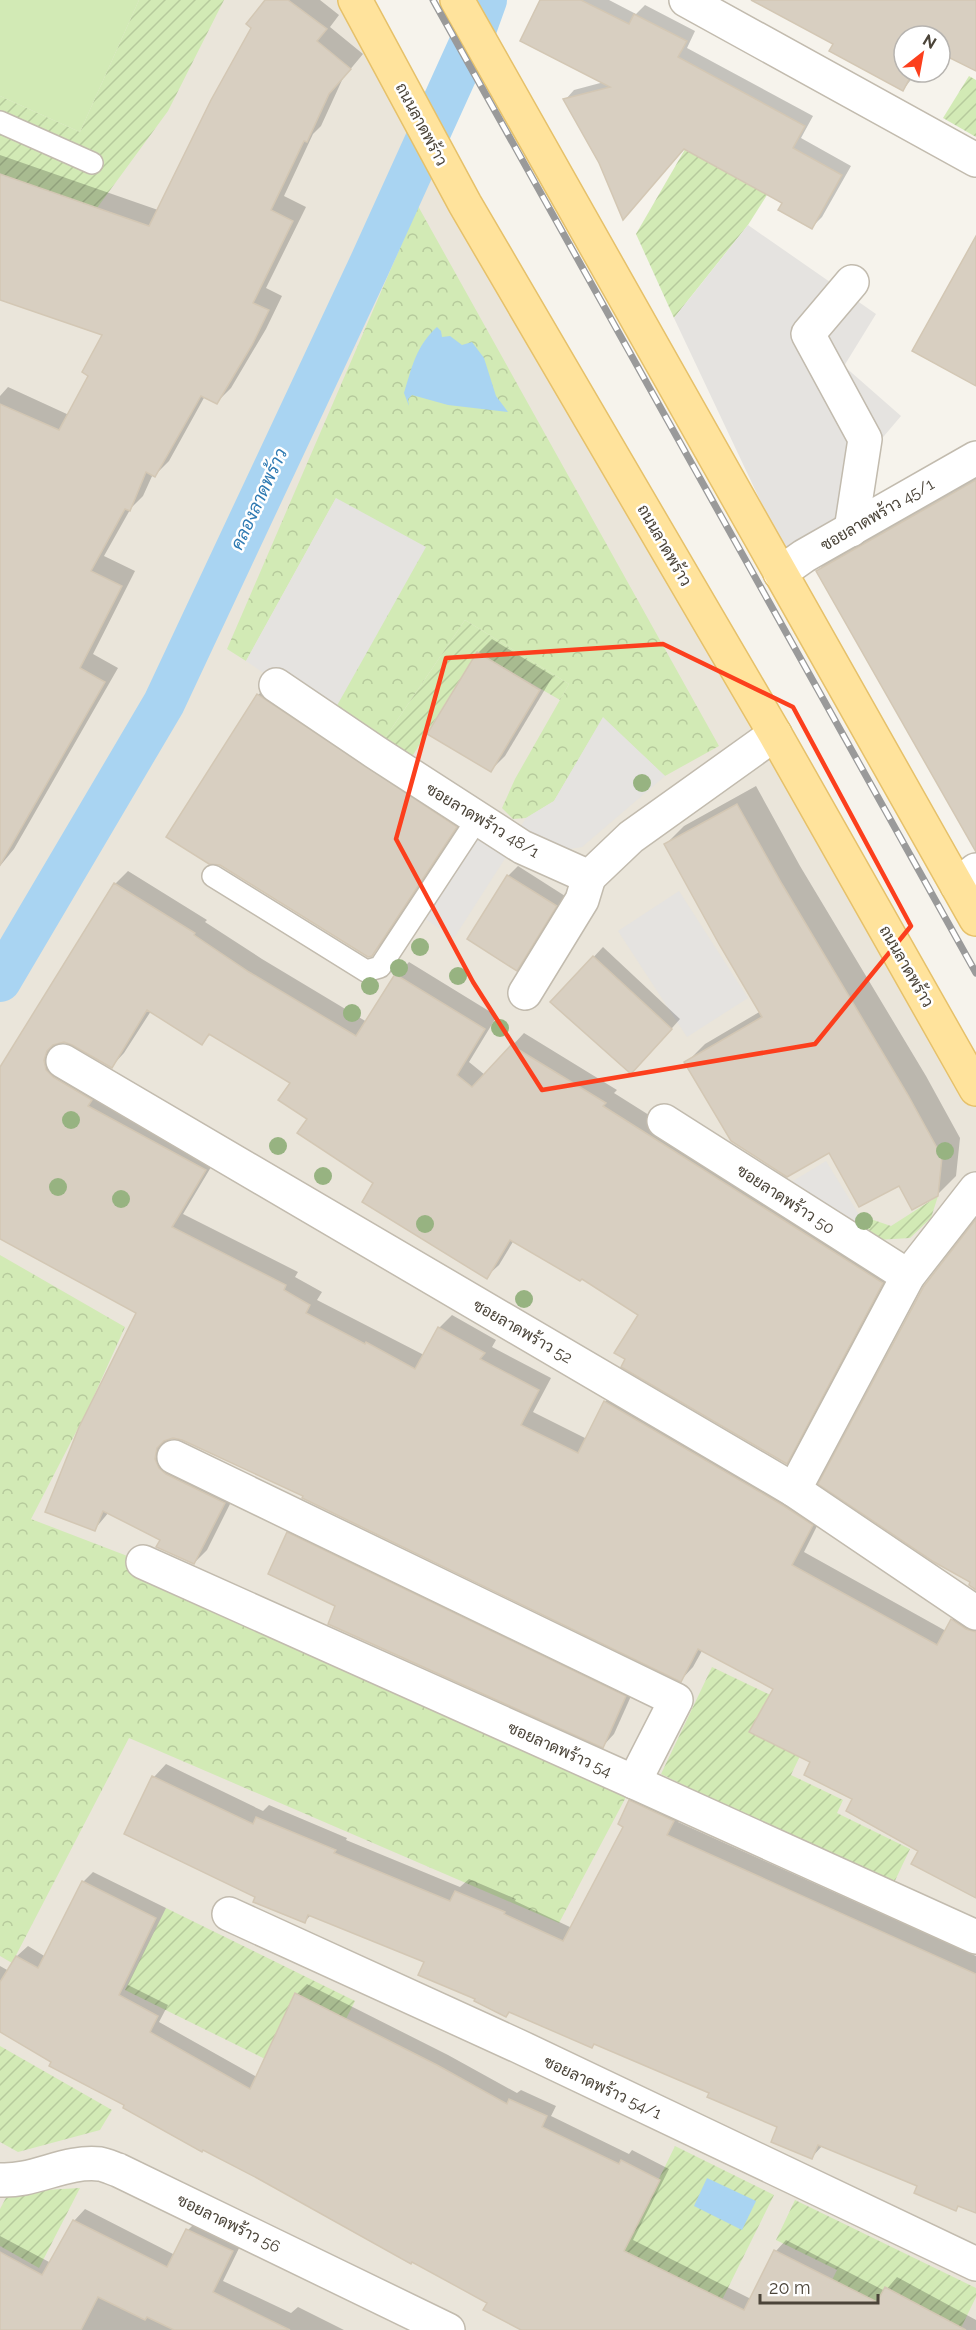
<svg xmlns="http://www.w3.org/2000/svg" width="976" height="2330" font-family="Raleway,Sarabun,sans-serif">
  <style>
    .residential { fill: #eae5da }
    .forest { fill: url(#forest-crowns) }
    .garden { fill: url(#garden-furrows) }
    .pitch { fill: #d2eab5 }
    .parking { fill: #e5e3e0 }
    .water { fill: #a9d4f2 }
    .shadow { fill: #0003 }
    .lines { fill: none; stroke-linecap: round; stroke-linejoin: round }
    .canal { stroke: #a9d4f2; stroke-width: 42 }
    .building { fill: #d8cfc1; stroke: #d3c7b4; stroke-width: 1.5 }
    .service-casing { stroke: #c2bbae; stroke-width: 24 }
    .minor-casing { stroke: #c2bbae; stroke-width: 36 }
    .primary-casing { stroke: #e6c16a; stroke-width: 36 }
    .service { stroke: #fff; stroke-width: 21 }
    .minor { stroke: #fff; stroke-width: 33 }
    .primary { stroke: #ffe39c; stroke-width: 33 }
    .rail-casing { stroke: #9a9a9a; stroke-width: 7 }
    .rail { stroke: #fff; stroke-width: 4.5; stroke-dasharray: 14; stroke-linecap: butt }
    .tree { fill: #97b381 }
    .marked { fill: none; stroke: #fc3f1d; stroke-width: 4.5; stroke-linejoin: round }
    .labels { text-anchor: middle; stroke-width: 5; stroke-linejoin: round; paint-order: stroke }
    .street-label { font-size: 16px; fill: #4b4439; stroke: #fff }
    .water-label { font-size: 18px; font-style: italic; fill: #2e7ab2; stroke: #fff }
  </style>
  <defs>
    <pattern id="forest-crowns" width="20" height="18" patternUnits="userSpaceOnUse" patternTransform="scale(1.5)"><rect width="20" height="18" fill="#d2eab5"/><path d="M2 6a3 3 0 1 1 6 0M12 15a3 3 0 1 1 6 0" fill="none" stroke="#b6ca9c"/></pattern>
    <pattern id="garden-furrows" width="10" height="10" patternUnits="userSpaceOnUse" patternTransform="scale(1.5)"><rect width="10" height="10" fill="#d2eab5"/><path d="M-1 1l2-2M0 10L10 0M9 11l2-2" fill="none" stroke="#b6ca9c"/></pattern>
  </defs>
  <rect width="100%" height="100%" fill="#f6f3ec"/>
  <path class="residential" d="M0 0H355L976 1089V2330H0Z"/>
  <g class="forest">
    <path d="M418 206 719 746 665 776 603 718 554 801 526 818 513 819 502 808 515 779 569 684 465 620 377 750 330 718 336 498 246 661 227 649Z"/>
    <path d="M0 1255 125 1327 89 1407 31 1519 143 1562 634 1782 559 1923 129 1738 12 1963 0 1956Z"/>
  </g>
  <g class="garden">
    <path d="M139 0H224L168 111 97 208 0 174V96L80 132Z"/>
    <path d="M969 76 976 80V137L943 118Z"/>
    <path d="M691 139 767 195 748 225 674 318 636 234Z"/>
    <path d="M465 620 569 684 560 700 477 652 405 768 377 750Z"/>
    <path d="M938 1196 931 1218 910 1238 877 1240 856 1214 891 1226Z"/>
    <path d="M712 1667 818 1718 791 1775 843 1800 837 1813 910 1849 892 1887 661 1774Z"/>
    <path d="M166 1908 355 2001 314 2083 125 1990Z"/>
    <path d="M0 2046 112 2110 100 2130 18 2152 0 2142Z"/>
    <path d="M675 2146 774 2195 722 2300 636 2293 589 2223 628 2242Z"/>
    <path d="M80 2188 39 2268 0 2246V2209L9 2192Z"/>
    <path d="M795 2200 976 2288V2297L960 2330 826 2292 837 2270 776 2240Z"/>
  </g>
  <path class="pitch" d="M0 0H139L80 132 0 96Z"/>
  <g class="parking">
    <path d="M748 225 876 314 844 366 901 416 856 469 874 506 786 555 674 318Z"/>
    <path d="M336 498 426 547 330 718 246 661Z"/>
    <path d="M603 717 665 776 582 847 559 851 517 832 526 818 554 801Z"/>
    <path d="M460 827 506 857 454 938 407 907Z"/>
    <path d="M679 891 748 998 687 1037 618 931Z"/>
    <path d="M826 1161 871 1234 788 1184Z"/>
  </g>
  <g class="water">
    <path d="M437 327 441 331 442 337 450 336 462 345 472 342 484 358 496 396 508 412 448 405 412 395 408 399 409 406 404 393C412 367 416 346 437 327Z"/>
    <path d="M707 2178 756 2201 742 2230 694 2206Z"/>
  </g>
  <g class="shadow">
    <path d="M266 0H320L339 15 330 27 363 54 343 78 321 126 313 134 284 196 306 207 266 288 282 296 266 329 231 388 217 402 205 396 169 461 155 475 153 474 143 496 131 508 104 556 135 571 93 654 118 668 14 849 0 866V396L8 387 69 415 90 375 104 335 0 298V155L158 210Z"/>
    <path d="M542 0H609L636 14 645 5 695 31 687 48 813 116 801 138 851 166 822 217 812 227 784 202 685 148 624 218 600 162 565 100 574 90 604 82Z"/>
    <path d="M752 0H976V70L940 51V36H904V72H917L903 90 835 43Z"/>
    <path d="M976 476V850L817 571 828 561Z"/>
    <path d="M492 639 553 676 505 756 491 770 478 653Z"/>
    <path d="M281 673 478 804 394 932 371 955 220 864 258 695Z"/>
    <path d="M756 786 800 866 926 1076 960 1138 956 1176 937 1195 900 1184 829 1151 686 1063 705 1044 761 1011 665 845 684 826Z"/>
    <path d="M518 866 565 896 526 959 516 969 508 876Z"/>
    <path d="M128 871 207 920 205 922 262 959 367 1022 397 975 409 962 497 1016 469 1062 485 1075 524 1033 617 1090 614 1093 895 1270 799 1450 786 1462 640 1314 582 1277 514 1240 499 1265 486 1277 375 1183 309 1119 292 1082 211 1034 201 1043 151 1011 124 1053 112 1066 73 1043 64 1041 58 1042 56 1047 217 1157 183 1214 298 1272 295 1277 322 1292 317 1300 424 1355 439 1328 452 1315 496 1340 492 1347 551 1378 533 1412 587 1439 606 1401 618 1389 824 1512 804 1552 946 1631 952 1620 965 1607 976 1613V1884L920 1850 854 1798 812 1761 775 1689 703 1649 693 1667 681 1680 305 1495 182 1438H169L167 1446 237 1490 207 1550 194 1563 162 1539 109 1512 94 1530 138 1313 0 1237V1069L115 884Z"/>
    <path d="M603 947 680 1019 641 1063 552 1002Z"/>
    <path d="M299 1522 636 1685 614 1734 603 1746 288 1533Z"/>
    <path d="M166 1764 263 1811 269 1805 347 1838 346 1840 460 1887 469 1879 516 1899 515 1901 572 1928 625 1826 630 1801 643 1789 685 1808 678 1822 976 1956V2212L919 2185 823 2145 812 2157 779 2126 711 2092 596 2043 592 2046 511 2011 506 2015 477 1998 426 1961 311 1915 305 1921 257 1897 154 1777Z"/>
    <path d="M93 1872 166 1908 128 1985 168 2005 159 2022 257 2077 297 1994 307 1984 448 2055 517 2093 521 2090 556 2106 551 2116 629 2154 632 2150 669 2169 633 2240 751 2299 776 2251 786 2240 885 2291 897 2277 976 2320V2330H524L489 2302 126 2105 0 2031V1966L9 1971 17 1956 28 1946 46 1957 83 1882Z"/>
    <path d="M85 2209 175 2255 188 2230 199 2219 243 2240 223 2281 291 2313 298 2307 344 2330H0V2236L51 2263 74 2221Z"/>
  </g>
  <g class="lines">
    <path class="canal" d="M0 981 164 703 369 266 472 39 486 0"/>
  </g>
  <g class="building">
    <path d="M265 0H288L327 29 317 41 351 69 329 94 307 142 304 141 271 210 293 221 253 303 269 310 252 345 217 404 201 396 155 477 146 472 130 511 125 509 91 571 122 586 80 668 105 682 0 865V404L59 430 88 376 82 372 102 335 0 300V174L149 226 211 100 251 28 246 24Z"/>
    <path d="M540 0H581L629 24 634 14 687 41 678 57 805 126 793 148 842 175 812 229 778 210 782 203 684 149 623 220 599 163 563 99 610 87 520 41Z"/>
    <path d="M751 0H976V71L940 53V36H904V72H913L903 91 829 51 833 44Z"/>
    <path d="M976 236V386L912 351Z"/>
    <path d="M976 480V852L816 571Z"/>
    <path d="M477 652 540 690 491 772 427 734Z"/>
    <path d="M257 694 457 827 372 956 368 957 220 865 209 864 166 837Z"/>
    <path d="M737 804 782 884 908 1095 942 1157 938 1196 912 1210 899 1186 859 1207 829 1153 787 1177 731 1141 684 1062 762 1017 719 944 664 844Z"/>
    <path d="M507 875 557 906 517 971 467 939Z"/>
    <path d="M114 883 195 933 194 935 249 972 356 1036 395 974 485 1029 457 1075 472 1087 511 1045 606 1103 603 1106 883 1283 787 1464 621 1367 625 1359 614 1353 638 1315 582 1279 580 1281 510 1240 487 1279 362 1202 373 1183 297 1133 307 1119 278 1100 290 1083 209 1034 202 1045 147 1010 112 1068 72 1045 64 1042 53 1045 47 1051 44 1060 46 1070 53 1077 92 1100 88 1106 206 1170 172 1227 286 1285 284 1290 310 1305 306 1313 365 1344 366 1342 415 1369 438 1327 485 1353 480 1359 539 1390 521 1425 578 1453 604 1401 784 1506 813 1525 792 1565 937 1645 951 1619 966 1629 976 1632V1898L911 1864 918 1851 846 1811 852 1799 804 1775 810 1762 749 1732 773 1689 698 1649 681 1682 302 1498 303 1496 182 1440 173 1438 164 1441 157 1448 155 1459 159 1468 166 1474 225 1503 194 1564 156 1547 160 1540 103 1511 95 1531 45 1512 79 1427 136 1313 0 1239V1067Z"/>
    <path d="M593 956 672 1029 631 1074 550 1002Z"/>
    <path d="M976 1219V1590L969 1585 970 1582 934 1562 818 1484 924 1286Z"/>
    <path d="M287 1532 626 1696 603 1748 328 1624 335 1606 268 1574Z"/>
    <path d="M152 1776 253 1824 256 1817 336 1850 334 1853 450 1901 455 1891 505 1912 504 1914 563 1941 623 1827 618 1824 629 1800 674 1821 667 1835 976 1974V2213L958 2206 956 2211 914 2193 917 2186 818 2145 812 2159 771 2142 777 2127 707 2097 709 2093 594 2044 592 2048 509 2012 506 2017 474 2001 475 1999 418 1975 424 1962 308 1915 305 1923 253 1902 255 1897 124 1834Z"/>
    <path d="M82 1881 156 1918 119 1995 158 2016 150 2032 250 2089 295 1993 437 2065 507 2104 509 2099 547 2116 542 2127 619 2164 621 2160 660 2180 624 2251 744 2310 774 2250 877 2302 885 2287 966 2330H521L483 2310 487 2303 412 2262 411 2264 257 2178 203 2150 202 2152 123 2108 124 2105 49 2066 51 2062 0 2032V1982L16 1956 38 1968Z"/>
    <path d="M73 2220 167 2267 186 2229 233 2251 213 2292 290 2330H174L147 2317 145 2320 98 2297 81 2330H0V2252L42 2275Z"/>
  </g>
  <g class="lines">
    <defs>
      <g id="service">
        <path d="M0 122 92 163"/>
        <path d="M213 876 366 971 380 967 478 818"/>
      </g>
      <g id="minor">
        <path d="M686 0 976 160"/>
        <path d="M851 530 865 439 808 334 852 282"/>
        <path d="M780 573 804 556 976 458"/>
        <path d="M276 685 375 752 522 847 589 877 631 837 775 734"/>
        <path d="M957 885 976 870"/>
        <path d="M525 993 582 900 589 877"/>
        <path d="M63 1061 794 1490 976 1613"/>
        <path d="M664 1121 908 1276"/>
        <path d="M174 1457 676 1700 634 1782"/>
        <path d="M794 1490 908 1276 976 1189"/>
        <path d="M143 1562 634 1782 976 1937"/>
        <path d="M229 1914 518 2046 976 2264"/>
        <path d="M0 2180C34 2182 66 2160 100 2164 106 2165 112 2168 118 2170L448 2330"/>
      </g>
      <g id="primary">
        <path d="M355 0 465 204 775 734 976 1089"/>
        <path d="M457 0 976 919"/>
      </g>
    </defs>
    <use href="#service" class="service-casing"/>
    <use href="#minor" class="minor-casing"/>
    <use href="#primary" class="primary-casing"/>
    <use href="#service" class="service"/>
    <use href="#minor" class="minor"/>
    <use href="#primary" class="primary"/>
    <defs>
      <path id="rail" d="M433 0 976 973"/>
    </defs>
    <use href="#rail" class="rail-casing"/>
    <use href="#rail" class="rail"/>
  </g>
  <g class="tree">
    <circle cx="642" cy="783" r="9"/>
    <circle cx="420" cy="947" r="9"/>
    <circle cx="399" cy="968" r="9"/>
    <circle cx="458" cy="976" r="9"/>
    <circle cx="370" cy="986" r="9"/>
    <circle cx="352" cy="1013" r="9"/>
    <circle cx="500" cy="1028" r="9"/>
    <circle cx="71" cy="1120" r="9"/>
    <circle cx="278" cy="1146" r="9"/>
    <circle cx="945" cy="1151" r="9"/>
    <circle cx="323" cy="1176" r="9"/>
    <circle cx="58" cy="1187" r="9"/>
    <circle cx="121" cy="1199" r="9"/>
    <circle cx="864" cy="1221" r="9"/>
    <circle cx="425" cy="1224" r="9"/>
    <circle cx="524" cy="1299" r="9"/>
  </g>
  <path class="marked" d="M663 644 793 707 911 926 815 1044 542 1090 473 982 396 839 446 658Z"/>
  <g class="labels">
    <g class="street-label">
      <text transform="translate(422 124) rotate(62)" y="6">ถนนลาดพร้าว</text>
      <text transform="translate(877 514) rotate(-30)" y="6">ซอยลาดพร้าว 45/1</text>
      <text transform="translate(665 545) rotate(60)" y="6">ถนนลาดพร้าว</text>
      <text transform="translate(483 820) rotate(31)" y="6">ซอยลาดพร้าว 48/1</text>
      <text transform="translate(907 966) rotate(60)" y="6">ถนนลาดพร้าว</text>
      <text transform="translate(786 1199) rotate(33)" y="6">ซอยลาดพร้าว 50</text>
      <text transform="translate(523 1331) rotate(30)" y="6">ซอยลาดพร้าว 52</text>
      <text transform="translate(560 1749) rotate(24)" y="6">ซอยลาดพร้าว 54</text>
      <text transform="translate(603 2087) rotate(25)" y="6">ซอยลาดพร้าว 54/1</text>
      <text transform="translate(229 2223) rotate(26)" y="6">ซอยลาดพร้าว 56</text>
    </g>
    <g class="water-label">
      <text transform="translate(259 499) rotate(-65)" y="6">คลองลาดพร้าว</text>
    </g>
  </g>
  <g transform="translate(922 54) rotate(31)"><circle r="28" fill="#ffffff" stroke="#b7b4b0" stroke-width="1.5"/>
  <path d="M0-4.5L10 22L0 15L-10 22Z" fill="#fc3f1d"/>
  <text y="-9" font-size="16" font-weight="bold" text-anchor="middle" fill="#4b4439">N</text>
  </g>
  <path d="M760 2294v9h118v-9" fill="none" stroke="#4b4439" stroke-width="3"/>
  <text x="769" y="2294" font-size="18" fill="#4b4439" stroke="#ffffff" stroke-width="4.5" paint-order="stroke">20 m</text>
</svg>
